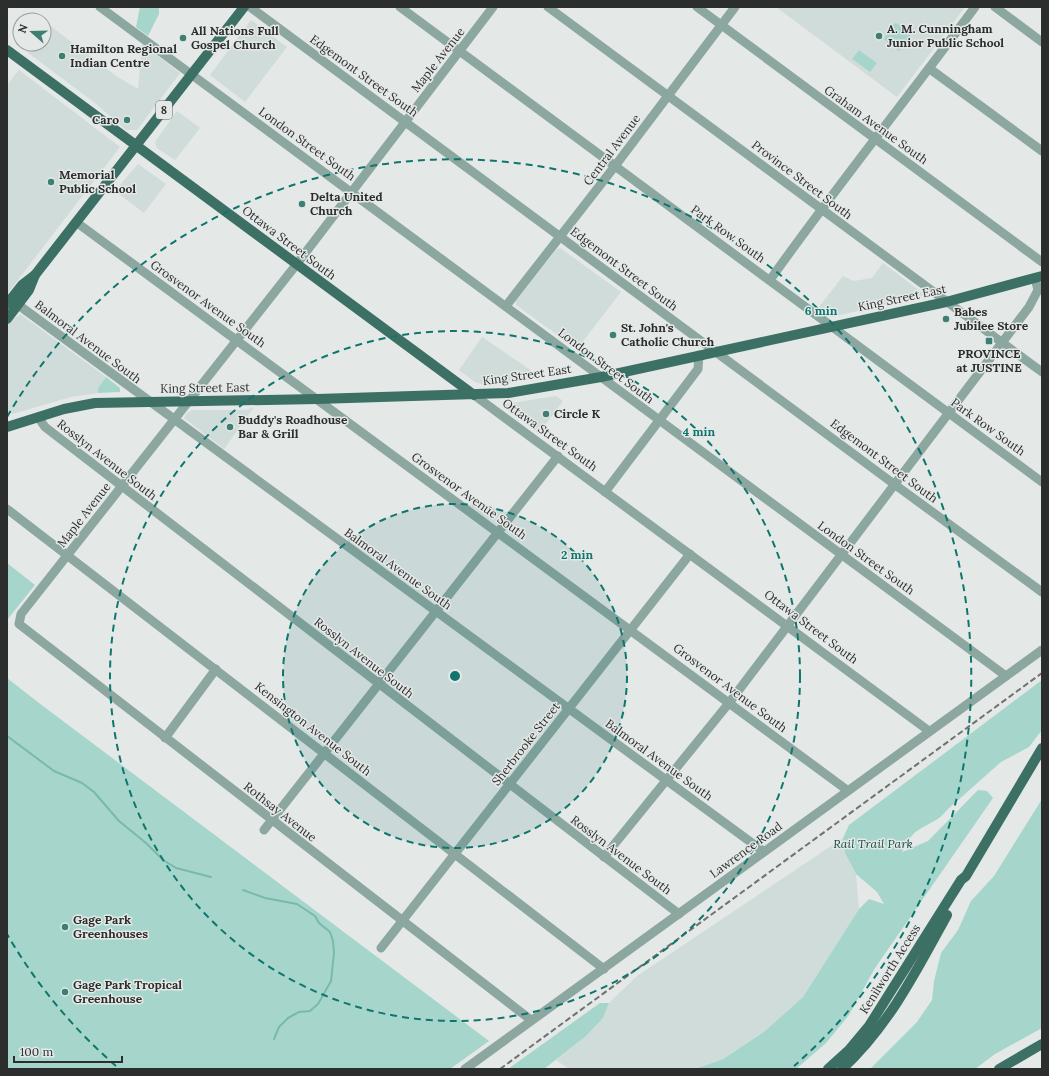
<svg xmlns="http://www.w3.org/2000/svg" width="1049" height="1076" font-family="Lora,serif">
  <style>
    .built { fill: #d0dcd9 }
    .green { fill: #a6d6cb }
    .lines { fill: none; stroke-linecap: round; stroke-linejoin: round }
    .stream { stroke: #79b9ab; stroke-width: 2 }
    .minor { stroke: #8ca6a0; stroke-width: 9 }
    .major { stroke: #3c7065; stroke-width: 10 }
    .rail { stroke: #6f7271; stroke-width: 2; stroke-dasharray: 6 3; stroke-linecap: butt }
    .ring { fill: none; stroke: #0f766e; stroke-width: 2; stroke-dasharray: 7 5 }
    .poi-dot { fill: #3d8073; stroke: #e4e8e7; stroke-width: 1.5 }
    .labels { text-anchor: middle; stroke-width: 3; stroke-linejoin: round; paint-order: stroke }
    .shield { fill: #e4e8e7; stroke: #636665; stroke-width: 1 }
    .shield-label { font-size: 11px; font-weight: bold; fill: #2c2e2d }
    .poi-label { font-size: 12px; font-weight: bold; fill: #2c2e2d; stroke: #e4e8e7; text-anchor: start }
    .street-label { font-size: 12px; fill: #2c2e2d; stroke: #e4e8e7 }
    .park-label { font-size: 12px; font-style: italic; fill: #174d44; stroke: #e4e8e7 }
    .centre { fill: #0f766e; stroke: #e4e8e7; stroke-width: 2 }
    .ring-label { font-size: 12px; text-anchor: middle; font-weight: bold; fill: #0f766e; stroke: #e4e8e7; stroke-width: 3; stroke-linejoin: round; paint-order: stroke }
  </style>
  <rect width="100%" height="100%" fill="#e4e8e7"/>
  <g class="built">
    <path d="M776 7H965L897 97Z"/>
    <path d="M251 20 287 47 245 102 210 75Z"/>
    <path d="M44 21 116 76 138 89 142 44 180 73 137 130H126L95 103 19 46 20 44H44Z"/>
    <path d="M19 70 120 147 7 294V85Z"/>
    <path d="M177 111 200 128 175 160 157 148 155 142Z"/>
    <path d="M138 164 166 184 144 213 115 191Z"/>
    <path d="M560 248 621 292 577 349 516 305V301L557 249Z"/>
    <path d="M883 263 925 295 832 317 819 307 843 276 854 281 872 278Z"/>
    <path d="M20 314 106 377 98 388V393L71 397 12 414 7 411V325Z"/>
    <path d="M482 337 541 377 487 386 475 382 459 370Z"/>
    <path d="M556 396 563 401 539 433 503 407 504 404Z"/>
    <path d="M254 407 224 449 184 418 187 413 192 410H247Z"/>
    <path d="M843 838 845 853 856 874 859 909 803 997 765 1031 723 1059 695 1069H569L556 1060 586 1036 603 1018 609 1003 637 976Z"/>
  </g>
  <g class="green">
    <path d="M140 7H159V14L148 36 136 27Z"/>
    <path d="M896 23 912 33 899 51 884 39 892 25Z"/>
    <path d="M859 50 877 63 870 72 852 59Z"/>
    <path d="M106 377 120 388V392L98 393V388Z"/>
    <path d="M7 563 35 585 7 620Z"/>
    <path d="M7 678 39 703 489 1041 450 1069H7Z"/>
    <path d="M1042 680V730L1029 747 1001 762 948 809C939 821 928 823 917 831 910 835 906 846 902 852L928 841 978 790 987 791 993 798 875 968 849 1015 826 1043 796 1069H695L723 1059 765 1031 803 997 859 909 869 899 884 904 877 892 856 874 845 853 843 838 849 825Z"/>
    <path d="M1042 799V1028L995 1054 975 1069H870L917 1022 932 1000 934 981 941 953 958 930 971 901 994 876Z"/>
    <path d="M600 1003H609L603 1018 586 1036 544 1069H508Z"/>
  </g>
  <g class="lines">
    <g class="stream">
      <path d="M7 736 54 771 82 783 94 792 119 821 146 843 163 860 176 868 211 877"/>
      <path d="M243 890 265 898 297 904 315 916 319 923 330 932 333 941 334 953 331 981 318 1004 310 1011 299 1012 288 1018 279 1027 274 1039"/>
    </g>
    <g class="minor">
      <path d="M100 7 1006 676"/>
      <path d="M250 7 894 484 1042 592"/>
      <path d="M400 7 1042 482"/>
      <path d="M493 7 296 265 21 614 19 624 531 1020"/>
      <path d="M548 7 1042 372"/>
      <path d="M697 7 1042 262"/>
      <path d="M995 7 1042 42"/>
      <path d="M930 69 1042 151"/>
      <path d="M76 222 847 790"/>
      <path d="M770 280C836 187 907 99 975 7"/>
      <path d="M13 301 763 851"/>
      <path d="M506 306 615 166 735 7"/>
      <path d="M474 395 929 731"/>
      <path d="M38 417 45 427 679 914"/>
      <path d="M605 492 698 369 699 355"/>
      <path d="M7 509 604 969"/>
      <path d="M165 738 216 669"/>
      <path d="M264 830 558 456"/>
      <path d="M604 857 729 703 1029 307 1038 290 1035 278"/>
      <path d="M381 948 690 554"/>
      <path d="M465 1069 1042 650"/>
    </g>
    <g class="major">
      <path d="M7 50 474 395"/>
      <path d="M7 304 22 285 35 275 244 7"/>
      <path d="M7 319 29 290 35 275"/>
      <path d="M7 427 64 409 95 403 317 399 508 393 601 377 946 302 1042 276"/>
      <path d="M828 1069 849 1050 869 1026 961 880 966 876 1042 748"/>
      <path d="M842 1069C888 1027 917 970 947 915"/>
      <path d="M999 1069 1042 1044"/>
    </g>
    <path class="rail" d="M500 1069 1042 673"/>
  </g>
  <circle cx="455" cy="676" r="172" fill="#0f766e" fill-opacity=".12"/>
  <g class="ring">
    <circle cx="455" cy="676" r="172"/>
    <circle cx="455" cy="676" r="345"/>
    <path d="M116 1066A517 517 0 0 1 7 934M7 417A517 517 0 1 1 794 1066"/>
  </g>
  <g class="poi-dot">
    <circle cx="879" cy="36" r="4"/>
    <circle cx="183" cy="38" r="4"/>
    <circle cx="62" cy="56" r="4"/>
    <circle cx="127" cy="120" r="4"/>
    <circle cx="51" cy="182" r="4"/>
    <circle cx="302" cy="204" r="4"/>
    <circle cx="946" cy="319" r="4"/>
    <circle cx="613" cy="335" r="4"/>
    <rect x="985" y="337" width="8" height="8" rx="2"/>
    <circle cx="546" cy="414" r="4"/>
    <circle cx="230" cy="427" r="4"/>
    <circle cx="65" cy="927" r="4"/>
    <circle cx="65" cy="992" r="4"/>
  </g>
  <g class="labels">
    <rect class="shield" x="156" y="101" width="16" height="18" rx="3"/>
    <g class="shield-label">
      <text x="164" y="114">8</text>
    </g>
    <g class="poi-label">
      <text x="887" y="33">A. M. Cunningham<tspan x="887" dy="14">Junior Public School</tspan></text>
      <text x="191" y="35">All Nations Full<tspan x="191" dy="14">Gospel Church</tspan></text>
      <text x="70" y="53">Hamilton Regional<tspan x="70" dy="14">Indian Centre</tspan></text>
      <text x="119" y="124" text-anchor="end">Caro</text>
      <text x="59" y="179">Memorial<tspan x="59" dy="14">Public School</tspan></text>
      <text x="310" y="201">Delta United<tspan x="310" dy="14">Church</tspan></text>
      <text x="954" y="316">Babes<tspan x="954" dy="14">Jubilee Store</tspan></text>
      <text x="621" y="332">St. John's<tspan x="621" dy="14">Catholic Church</tspan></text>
      <text x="989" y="358" text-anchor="middle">PROVINCE<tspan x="989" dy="14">at JUSTINE</tspan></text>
      <text x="554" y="418">Circle K</text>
      <text x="238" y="424">Buddy's Roadhouse<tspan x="238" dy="14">Bar &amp; Grill</tspan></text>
      <text x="73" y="924">Gage Park<tspan x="73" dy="14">Greenhouses</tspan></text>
      <text x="73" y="989">Gage Park Tropical<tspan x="73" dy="14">Greenhouse</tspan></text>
    </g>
    <g class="street-label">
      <text transform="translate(438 60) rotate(-52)" y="4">Maple Avenue</text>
      <text transform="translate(364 76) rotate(36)" y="4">Edgemont Street South</text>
      <text transform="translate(876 125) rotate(36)" y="4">Graham Avenue South</text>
      <text transform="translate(307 144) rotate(36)" y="4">London Street South</text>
      <text transform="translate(612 150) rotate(-53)" y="4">Central Avenue</text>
      <text transform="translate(802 180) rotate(37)" y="4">Province Street South</text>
      <text transform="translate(728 234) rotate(36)" y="4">Park Row South</text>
      <text transform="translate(289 243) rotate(37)" y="4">Ottawa Street South</text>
      <text transform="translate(624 269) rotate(37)" y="4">Edgemont Street South</text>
      <text transform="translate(902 298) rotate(-12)" y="4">King Street East</text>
      <text transform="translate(208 304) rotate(36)" y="4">Grosvenor Avenue South</text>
      <text transform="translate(88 342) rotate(37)" y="4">Balmoral Avenue South</text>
      <text transform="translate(606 366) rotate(37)" y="4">London Street South</text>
      <text transform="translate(527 375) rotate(-8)" y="4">King Street East</text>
      <text transform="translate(205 388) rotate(-1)" y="4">King Street East</text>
      <text transform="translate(988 427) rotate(36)" y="4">Park Row South</text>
      <text transform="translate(550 435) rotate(36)" y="4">Ottawa Street South</text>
      <text transform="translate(107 460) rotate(38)" y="4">Rosslyn Avenue South</text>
      <text transform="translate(884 461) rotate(37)" y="4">Edgemont Street South</text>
      <text transform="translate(469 496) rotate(36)" y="4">Grosvenor Avenue South</text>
      <text transform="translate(84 515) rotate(-52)" y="4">Maple Avenue</text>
      <text transform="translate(866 558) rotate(36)" y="4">London Street South</text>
      <text transform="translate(398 569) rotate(36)" y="4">Balmoral Avenue South</text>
      <text transform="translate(811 627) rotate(37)" y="4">Ottawa Street South</text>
      <text transform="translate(364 658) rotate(38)" y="4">Rosslyn Avenue South</text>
      <text transform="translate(730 688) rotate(37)" y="4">Grosvenor Avenue South</text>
      <text transform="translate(313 729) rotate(38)" y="4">Kensington Avenue South</text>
      <text transform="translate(526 744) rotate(-52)" y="4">Sherbrooke Street</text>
      <text transform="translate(659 760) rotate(36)" y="4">Balmoral Avenue South</text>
      <text transform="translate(280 812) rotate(38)" y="4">Rothsay Avenue</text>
      <text transform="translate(746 850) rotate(-36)" y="4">Lawrence Road</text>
      <text transform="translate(621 855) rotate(37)" y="4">Rosslyn Avenue South</text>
      <text transform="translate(890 969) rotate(-58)" y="4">Kenilworth Access</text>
    </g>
    <g class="park-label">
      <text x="873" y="848">Rail Trail Park</text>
    </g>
  </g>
  <circle cx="455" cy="676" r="6" class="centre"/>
  <g class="ring-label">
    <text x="821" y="315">6 min</text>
    <text x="699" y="436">4 min</text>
    <text x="577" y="559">2 min</text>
  </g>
  <rect width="1049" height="1076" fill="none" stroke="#2c2e2d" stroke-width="16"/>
  <g transform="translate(32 32) rotate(290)"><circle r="19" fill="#e4e8e7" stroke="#9a9e9d"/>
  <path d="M0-3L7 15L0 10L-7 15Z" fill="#3d8073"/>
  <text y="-6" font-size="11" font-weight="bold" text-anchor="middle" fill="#2c2e2d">N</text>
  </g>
  <path d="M14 1056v6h108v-6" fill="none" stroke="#2c2e2d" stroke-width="2"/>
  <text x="20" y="1056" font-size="12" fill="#2c2e2d" stroke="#e4e8e7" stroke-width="3" paint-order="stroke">100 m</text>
</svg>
